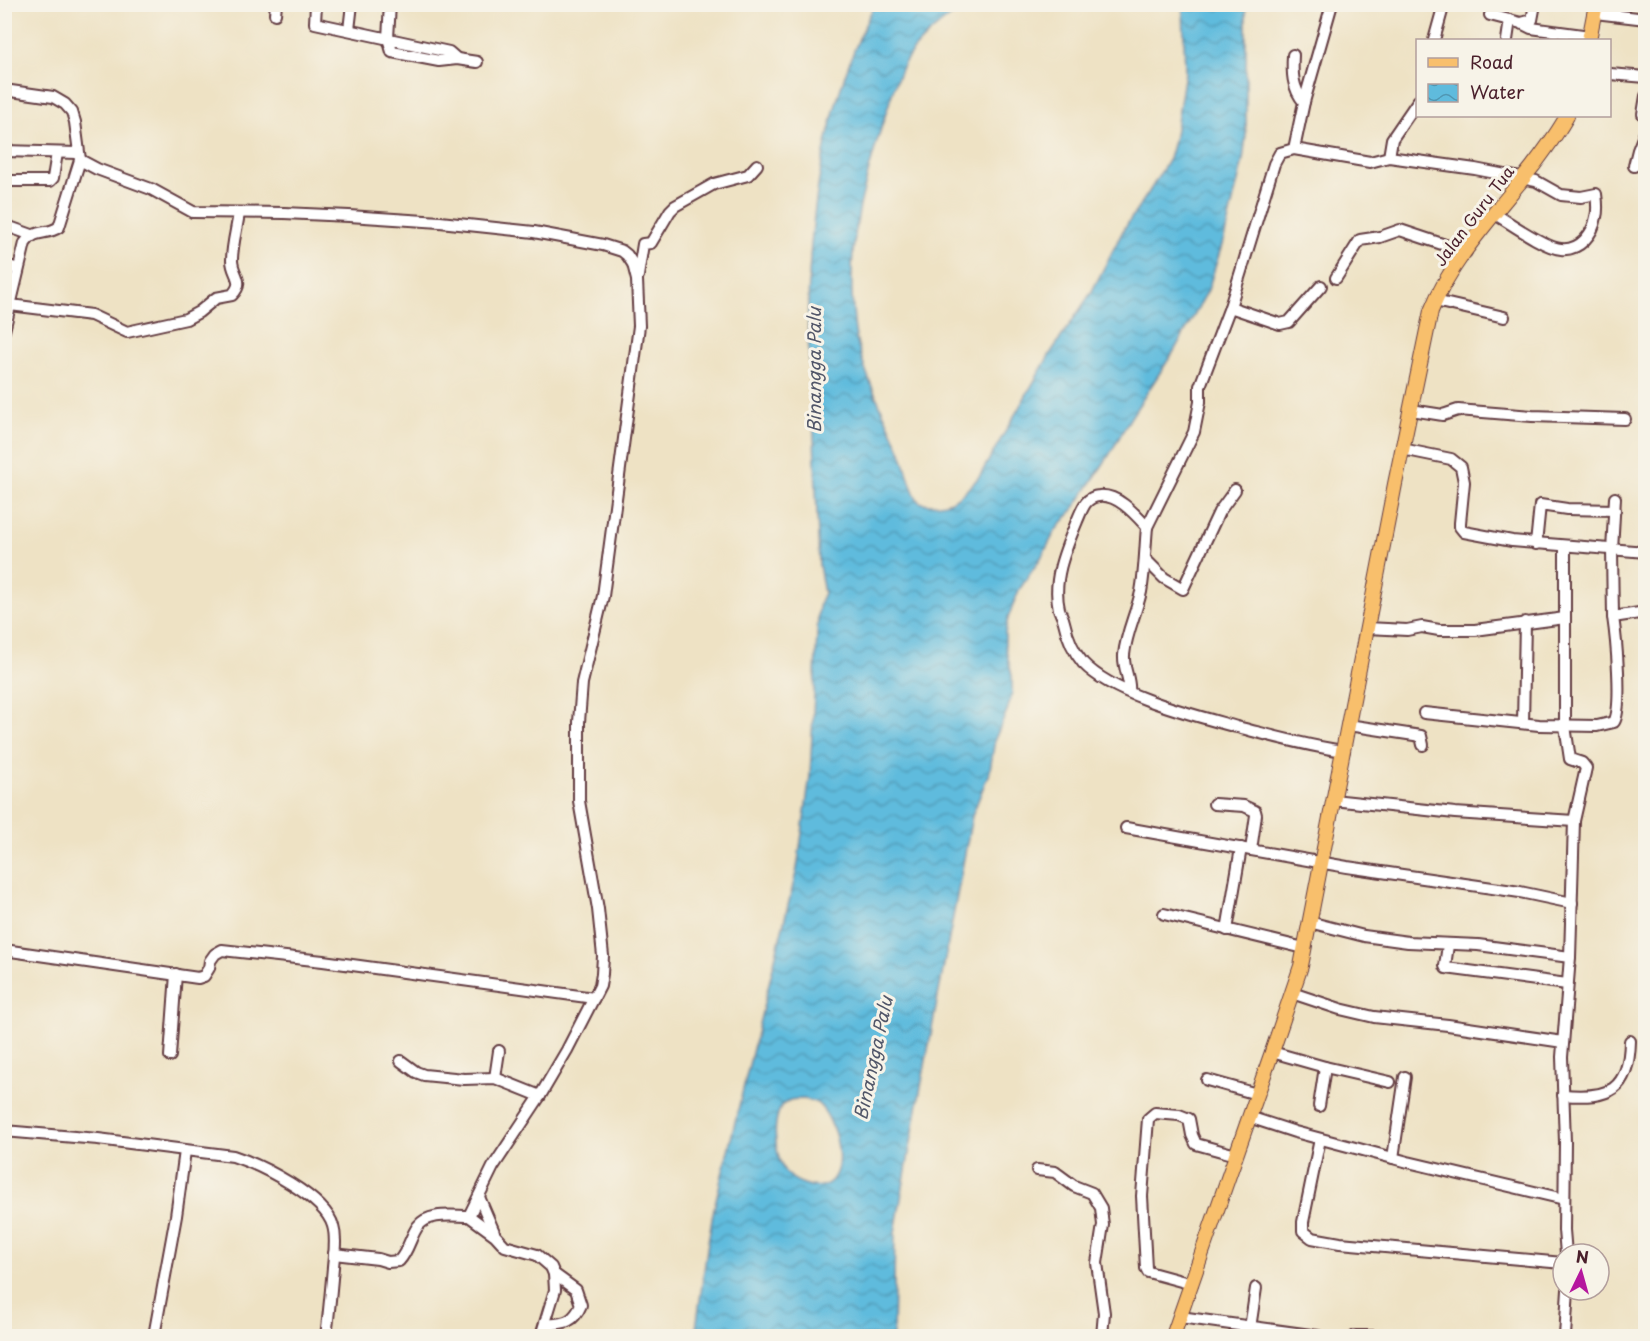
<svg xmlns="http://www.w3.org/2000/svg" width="1650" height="1341" font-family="'Playpen Sans',sans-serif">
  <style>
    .water { fill: url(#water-waves); stroke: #546d84; stroke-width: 1.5; fill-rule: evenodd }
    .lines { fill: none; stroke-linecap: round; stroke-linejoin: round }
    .minor-casing { stroke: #633c42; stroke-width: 14 }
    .major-casing { stroke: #633c42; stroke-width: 16 }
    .minor { stroke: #fff; stroke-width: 10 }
    .major { stroke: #f8bf6c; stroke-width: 14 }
    .labels { text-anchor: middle; stroke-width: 6; stroke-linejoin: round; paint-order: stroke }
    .street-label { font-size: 16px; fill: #4a1f2b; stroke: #f7f3e8 }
    .water-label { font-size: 18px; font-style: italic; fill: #515669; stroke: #f7f3e8 }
  </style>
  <defs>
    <pattern id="water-waves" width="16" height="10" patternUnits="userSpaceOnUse" patternTransform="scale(1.5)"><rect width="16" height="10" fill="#5fbbdd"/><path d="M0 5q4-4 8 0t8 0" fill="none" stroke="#5097b3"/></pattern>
  </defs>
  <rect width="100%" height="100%" fill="#f7f3e8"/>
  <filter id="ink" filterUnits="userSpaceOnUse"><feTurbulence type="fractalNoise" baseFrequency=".0167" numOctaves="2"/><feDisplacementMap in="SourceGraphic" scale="12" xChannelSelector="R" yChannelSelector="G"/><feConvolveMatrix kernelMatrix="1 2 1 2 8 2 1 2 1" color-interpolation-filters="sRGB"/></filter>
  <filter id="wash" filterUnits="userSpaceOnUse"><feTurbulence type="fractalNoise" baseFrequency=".008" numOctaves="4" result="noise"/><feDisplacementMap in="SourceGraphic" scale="24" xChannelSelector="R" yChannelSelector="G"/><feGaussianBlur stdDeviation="1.35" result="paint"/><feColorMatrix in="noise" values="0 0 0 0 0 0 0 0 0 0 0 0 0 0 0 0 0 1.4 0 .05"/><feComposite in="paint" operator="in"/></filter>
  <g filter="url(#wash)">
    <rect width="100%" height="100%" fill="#eee2c4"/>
    <path class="water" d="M875 4 965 5C943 22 917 40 903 65 894 83 889 106 882 125 863 187 847 243 853 309 854 319 854 331 857 341 866 379 883 411 899 447 907 465 908 485 919 502 948 510 961 497 979 477L1050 354 1091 293 1124 229 1149 192 1169 159 1174 141 1185 72 1183 5H1246V135L1243 160 1225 235 1208 290 1174 351 1131 417 1108 457 1075 507 1056 530 1042 556 1019 590 1008 618 1005 633V645L1012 676V694L1007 711 995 739 990 770 972 816 920 1092 895 1232 893 1336H695L708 1242 714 1208 797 869 810 776 818 614 820 602 824 593 819 565C817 522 816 480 814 437 812 393 807 349 808 305 810 202 828 96 875 4ZM804 1099C808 1100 814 1101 817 1103 835 1117 851 1174 825 1185 819 1188 813 1187 807 1185 800 1183 793 1180 787 1174 774 1161 768 1107 790 1100 794 1099 800 1099 804 1099Z"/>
  </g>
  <g filter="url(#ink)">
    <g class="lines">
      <defs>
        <g id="minor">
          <path d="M316 4 315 23 449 52 457 59"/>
          <path d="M390 4 388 38 392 52 439 61 457 59 477 62"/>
          <path d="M1595 13 1646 19"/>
          <path d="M275 14 276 4"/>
          <path d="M1490 15 1521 23 1531 28 1590 36"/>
          <path d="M1521 23 1532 20 1535 4"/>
          <path d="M349 30 352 4"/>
          <path d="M1434 40 1444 4"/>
          <path d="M1507 40 1510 20"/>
          <path d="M1293 55C1292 72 1292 88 1304 102L1294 149"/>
          <path d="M1610 74 1646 77"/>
          <path d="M4 90 53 97 65 104 72 112 75 122 80 160 59 227C46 236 36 228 25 243L4 331"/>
          <path d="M1646 96 1643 114 1646 118"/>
          <path d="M1304 102 1332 4"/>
          <path d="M4 151 78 153"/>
          <path d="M1389 157 1392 139 1418 101"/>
          <path d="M80 160 97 169 151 189 193 212 284 213 349 216 440 222 534 232 603 245 622 251 627 255 633 264 637 280 639 326 603 596 582 683 579 722V801L598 909 603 956 602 974 600 986 567 1050 540 1096 493 1167 469 1216C452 1216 429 1212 418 1226 410 1237 409 1250 399 1261L388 1262 378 1259 334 1254"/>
          <path d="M1634 166 1638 150 1646 130"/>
          <path d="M4 181H50L53 178 57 153"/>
          <path d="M4 225 32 235"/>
          <path d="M4 264 17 269"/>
          <path d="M638 276 643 244 651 243 670 211 675 206 714 184 748 175 757 165"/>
          <path d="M1336 278 1360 240 1380 237 1400 230 1466 252"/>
          <path d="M1435 301 1504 317"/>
          <path d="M10 305 91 315 127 332 186 319 199 312 216 298 232 295C246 281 232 275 232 260 232 245 237 228 239 213"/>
          <path d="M1230 307 1280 324 1289 322 1321 286"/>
          <path d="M1411 410 1443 415 1458 410 1532 416 1625 419"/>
          <path d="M1402 449 1451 459 1461 467 1464 482 1460 523V527L1464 532 1512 541 1646 552"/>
          <path d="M1615 498 1612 550 1613 617 1646 612"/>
          <path d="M1147 527 1194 432 1200 402V386L1230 307 1274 164 1280 153 1294 149 1370 162 1389 157 1475 169 1536 181 1561 195 1581 197 1596 194C1597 201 1598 210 1596 217 1593 234 1580 251 1561 249 1545 248 1510 223 1495 214"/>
          <path d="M1536 544 1540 505 1567 509 1615 510"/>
          <path d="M1565 546V726L1570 759 1582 763 1586 768 1574 821 1570 957 1562 1057 1565 1142 1564 1230 1566 1254"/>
          <path d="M1146 560 1164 578 1183 589 1219 512 1235 490"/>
          <path d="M1367 628 1407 630 1422 627 1439 630H1475L1565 618"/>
          <path d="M1129 692C1131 680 1123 669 1124 655 1126 633 1136 614 1141 592 1145 570 1145 548 1147 527 1135 514 1118 494 1099 496 1085 497 1082 510 1077 521 1066 548 1052 579 1059 609 1060 613 1063 617 1064 622 1067 636 1073 651 1083 663 1114 696 1194 715 1237 727 1273 736 1307 746 1344 751"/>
          <path d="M1424 713 1539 725 1597 726 1614 722C1623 707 1616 637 1613 617"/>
          <path d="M1523 723 1525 622"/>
          <path d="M1348 725 1421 736 1423 745"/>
          <path d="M1333 800 1455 813 1574 821"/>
          <path d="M1214 804 1244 806 1255 811 1256 815 1251 850"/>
          <path d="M1126 828 1347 867 1520 892 1572 903"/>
          <path d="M1164 914 1304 948"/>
          <path d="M1309 922 1364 936 1408 942 1478 945 1570 957"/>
          <path d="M1227 930 1241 848"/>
          <path d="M1448 945 1445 966 1446 968 1567 984"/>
          <path d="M4 950 198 978 204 976 209 968 210 961 215 954 222 950 323 961 594 998"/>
          <path d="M1292 993 1340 1009 1374 1017 1448 1025 1563 1042"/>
          <path d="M1272 1052 1325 1067 1390 1082"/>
          <path d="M170 1056 176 974"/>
          <path d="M401 1061 416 1072 424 1075 464 1079 495 1078 540 1096"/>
          <path d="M495 1078 499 1051"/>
          <path d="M1207 1080 1257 1094"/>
          <path d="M1563 1095C1609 1099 1629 1091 1630 1041"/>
          <path d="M1319 1106 1325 1067"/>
          <path d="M1249 1117 1295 1132 1408 1162 1564 1199"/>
          <path d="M4 1131 98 1139 233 1156C261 1165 325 1197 333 1226 337 1239 334 1254 333 1267 331 1290 329 1314 326 1336"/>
          <path d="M1320 1139 1303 1222V1231L1312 1238 1340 1243 1563 1263"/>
          <path d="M1393 1158 1405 1077"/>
          <path d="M1037 1170 1055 1172 1074 1186 1092 1193 1101 1208 1103 1225 1097 1263 1104 1313 1102 1336"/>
          <path d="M479 1197 494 1232"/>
          <path d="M469 1216 495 1235 505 1246 537 1255 551 1267 554 1274 555 1290 541 1336"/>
          <path d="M1192 1284 1148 1272 1146 1268 1142 1196 1148 1119 1155 1113 1179 1115 1189 1119 1192 1135 1196 1144 1236 1155"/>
          <path d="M1180 1317 1318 1336"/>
          <path d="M545 1325C563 1323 573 1324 581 1305L576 1290 554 1274"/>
          <path d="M1250 1328 1256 1288"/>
          <path d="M154 1336 176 1216 185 1151"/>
          <path d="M1355 1336H1409"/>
          <path d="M1565 1336 1568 1290"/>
        </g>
        <g id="major">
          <path d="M1589 40 1596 4"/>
          <path d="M1173 1336 1272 1052 1301 966 1395 484 1431 311C1453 256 1497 212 1533 166 1545 150 1558 133 1567 116"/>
        </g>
      </defs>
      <use href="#minor" class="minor-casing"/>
      <use href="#major" class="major-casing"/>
      <use href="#minor" class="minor"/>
      <use href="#major" class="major"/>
    </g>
  </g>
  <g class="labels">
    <g class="street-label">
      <text transform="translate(1474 216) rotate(-53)" y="6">Jalan Guru Tua</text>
    </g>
    <g class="water-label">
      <text transform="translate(815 370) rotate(-90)" y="6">Binangga Palu</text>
      <text transform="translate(874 1058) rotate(-78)" y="6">Binangga Palu</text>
    </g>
  </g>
  <rect width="1650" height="1341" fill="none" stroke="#f7f3e8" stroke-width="24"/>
  <rect x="1416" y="39" width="195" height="78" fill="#f7f3e8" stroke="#b29e9c" stroke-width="1.5"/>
  <rect x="1428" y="58" width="30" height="9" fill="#f8bf6c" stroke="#b29e9c" stroke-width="1.5"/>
  <text x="1470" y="69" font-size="18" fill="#4a1f2b">Road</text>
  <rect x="1428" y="84" width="30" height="18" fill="url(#water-waves)" stroke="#b29e9c" stroke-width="1.5"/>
  <text x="1470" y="99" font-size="18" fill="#4a1f2b">Water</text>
  <g transform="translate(1581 1272) rotate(5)"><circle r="28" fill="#f7f3e8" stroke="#b29e9c" stroke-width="1.5"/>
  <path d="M0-4.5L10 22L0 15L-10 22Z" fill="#b5179e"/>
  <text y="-9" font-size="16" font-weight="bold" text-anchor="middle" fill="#4a1f2b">N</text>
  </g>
</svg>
